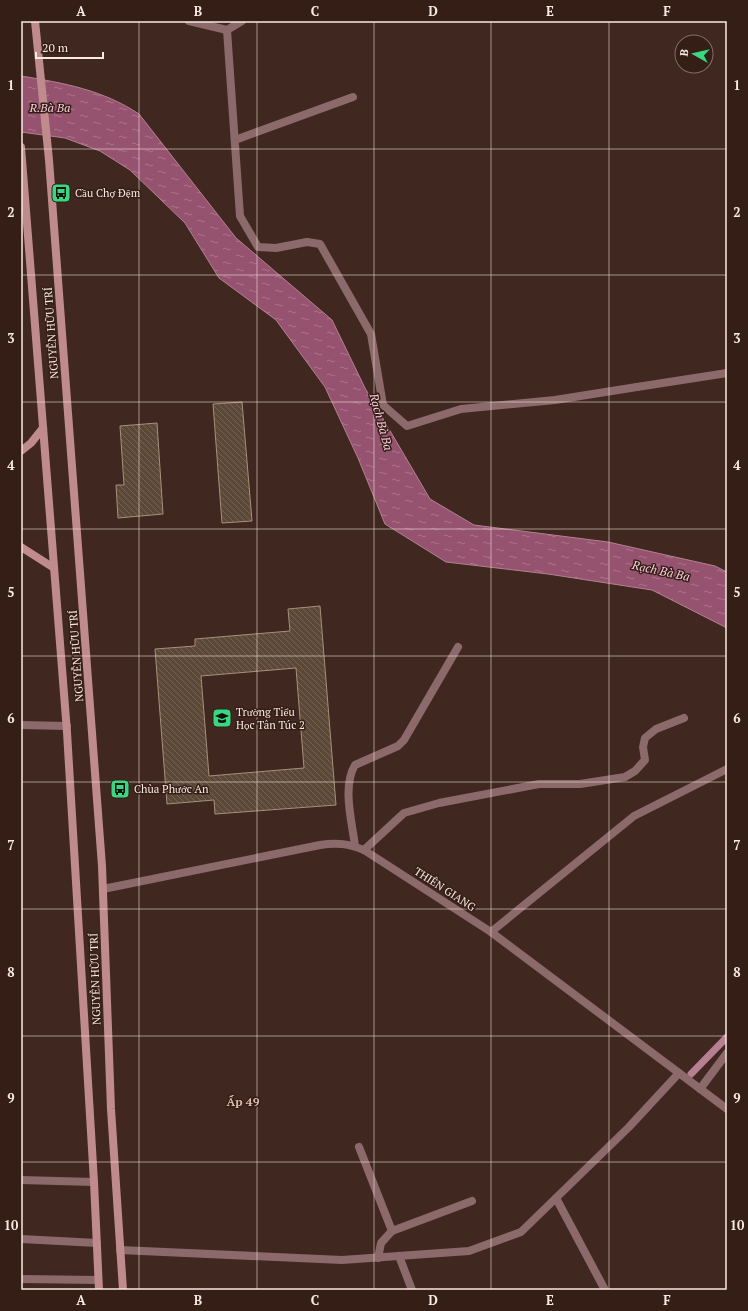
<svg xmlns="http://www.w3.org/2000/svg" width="748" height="1311" font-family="'PT Serif',serif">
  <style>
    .water { fill: url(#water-ripples); stroke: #b48092 }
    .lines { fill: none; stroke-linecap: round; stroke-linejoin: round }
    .stream { stroke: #b48092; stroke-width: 7 }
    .building { fill: url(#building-back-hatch); stroke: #a6907d; fill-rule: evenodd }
    .lane { stroke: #8c6a6b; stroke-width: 8 }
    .street { stroke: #8c6a6b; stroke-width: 8 }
    .secondary { stroke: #c08b8d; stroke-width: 8 }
    .grid { fill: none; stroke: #f9e9e4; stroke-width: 1; stroke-opacity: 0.55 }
    .labels { text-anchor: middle; stroke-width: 3; stroke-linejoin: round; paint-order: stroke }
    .poi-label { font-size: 11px; fill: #f9e9e4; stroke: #351e16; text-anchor: start }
    .street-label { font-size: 11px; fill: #f9e9e4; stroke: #351e16 }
    .water-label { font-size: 12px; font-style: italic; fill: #fad0df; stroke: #351e16 }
    .neighbourhood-label { font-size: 12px; font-weight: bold; fill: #d9baaf; stroke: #351e16 }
    .neatline { fill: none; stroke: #f9e9e4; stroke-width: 1.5 }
    .grid-label { font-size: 13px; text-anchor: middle; font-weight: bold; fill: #f9e9e4 }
  </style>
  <defs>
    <pattern id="water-ripples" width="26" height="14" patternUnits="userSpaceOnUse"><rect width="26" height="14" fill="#96536f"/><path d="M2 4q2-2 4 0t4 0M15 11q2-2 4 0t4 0" fill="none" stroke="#ab748a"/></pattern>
    <pattern id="building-back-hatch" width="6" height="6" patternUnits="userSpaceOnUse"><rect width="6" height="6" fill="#5c4837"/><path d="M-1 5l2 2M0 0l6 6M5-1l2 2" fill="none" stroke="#746254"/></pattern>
  </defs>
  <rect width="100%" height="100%" fill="#402820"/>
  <path class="water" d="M21 76C64 83 103 90 139 114L236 238 332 320 365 388 430 499 474 525 608 542 715 566 727 572V628L652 590 548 574 446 562 385 524 358 458 325 387 276 320 219 278 185 223 130 170 100 151 65 138 21 132Z"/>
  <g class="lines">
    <path class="stream" d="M691 1074 727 1037"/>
  </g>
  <g class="building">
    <path d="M242 402 252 521 222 523 213 404Z"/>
    <path d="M157 423 163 514 118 518 116 485H124L120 426Z"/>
    <path d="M320 606 336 805 215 814 214 800 167 804 155 649 195 646V639L290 631 288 609ZM296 668 304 768 209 776 201 676Z"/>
  </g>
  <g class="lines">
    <g class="lane">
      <path d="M637 387 727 373"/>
      <path d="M21 725 67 726"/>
      <path d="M355 846C352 822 342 786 355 765L398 746 404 740 458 647"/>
      <path d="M359 1147 392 1231 472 1201"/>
      <path d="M21 1180 94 1182"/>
      <path d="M556 1198 605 1290"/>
      <path d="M21 1239 97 1243"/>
      <path d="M120 1250 342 1260 469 1251 521 1232 629 1127 679 1073"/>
      <path d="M378 1258 381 1243 392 1231"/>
      <path d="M21 1279 98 1280"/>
    </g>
    <g class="street">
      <path d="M189 21 227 30 242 21"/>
      <path d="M227 30 240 216 258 247 276 248 307 242 320 244 371 334 383 405 407 426 461 409 555 400 637 387"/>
      <path d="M235 140 353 97"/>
      <path d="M364 850 404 813 439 803 539 784H580L625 777 635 771 645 760 643 747 645 738 656 729 684 718"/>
      <path d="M103 889 320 845C337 842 349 844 364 850L491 932 727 1109"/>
      <path d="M491 932 634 816 727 769"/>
      <path d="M700 1089 727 1053"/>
      <path d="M399 1256 412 1290"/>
    </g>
    <g class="secondary">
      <path d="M35 21 49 160 102 866 111 1109 123 1290"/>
      <path d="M21 147 67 732 94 1182 99 1290"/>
      <path d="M21 451 31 443 43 428"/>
      <path d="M21 547 54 568"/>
    </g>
  </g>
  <path class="grid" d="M139 21V1290M257 21V1290M374 21V1290M491 21V1290M609 21V1290M21 149H727M21 275H727M21 402H727M21 529H727M21 656H727M21 782H727M21 909H727M21 1036H727M21 1162H727"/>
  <defs>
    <symbol id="bus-square" viewBox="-11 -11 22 22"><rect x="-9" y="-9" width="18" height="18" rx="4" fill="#36d880" stroke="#351e16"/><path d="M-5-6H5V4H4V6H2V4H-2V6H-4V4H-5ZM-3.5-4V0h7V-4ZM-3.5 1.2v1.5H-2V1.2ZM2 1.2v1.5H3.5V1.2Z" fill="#111"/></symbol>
    <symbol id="school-square" viewBox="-11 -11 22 22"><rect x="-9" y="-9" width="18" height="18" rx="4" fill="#36d880" stroke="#351e16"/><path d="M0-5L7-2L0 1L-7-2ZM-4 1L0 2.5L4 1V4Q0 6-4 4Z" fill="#111"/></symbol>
  </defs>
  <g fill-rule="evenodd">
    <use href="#bus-square" x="50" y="182" width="22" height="22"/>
    <use href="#school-square" x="211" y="707" width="22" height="22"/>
    <use href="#bus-square" x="109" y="778" width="22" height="22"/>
  </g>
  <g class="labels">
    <g class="poi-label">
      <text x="75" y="197">Cầu Chợ Đệm</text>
      <text x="236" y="716">Trường Tiểu<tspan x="236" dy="13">Học Tân Túc 2</tspan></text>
      <text x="134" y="793">Chùa Phước An</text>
    </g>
    <g class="street-label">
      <text transform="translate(51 333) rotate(-94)" y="4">NGUYỄN HỮU TRÍ</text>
      <text transform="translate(76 656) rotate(-94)" y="4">NGUYỄN HỮU TRÍ</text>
      <text transform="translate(445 889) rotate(33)" y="4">THIÊN GIANG</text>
      <text transform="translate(95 979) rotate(-92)" y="4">NGUYỄN HỮU TRÍ</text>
    </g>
    <g class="water-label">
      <text x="50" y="112">R.Bà Ba</text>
      <text transform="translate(381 422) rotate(75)" y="4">Rạch Bà Ba</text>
      <text transform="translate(661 571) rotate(12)" y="4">Rạch Bà Ba</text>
    </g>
    <g class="neighbourhood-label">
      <text x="243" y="1106">Ấp 49</text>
    </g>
  </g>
  <rect width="748" height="1311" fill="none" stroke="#351e16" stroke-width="44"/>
  <g transform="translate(694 54) rotate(278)"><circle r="19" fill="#351e16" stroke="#836f68"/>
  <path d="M0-3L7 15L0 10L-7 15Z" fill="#36d880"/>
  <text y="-6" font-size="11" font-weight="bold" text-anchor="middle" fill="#f9e9e4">B</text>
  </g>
  <path d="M36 52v6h67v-6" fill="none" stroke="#f9e9e4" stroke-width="2"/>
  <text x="42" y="52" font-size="12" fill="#f9e9e4" stroke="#351e16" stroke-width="3" paint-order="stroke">20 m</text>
  <rect x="22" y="22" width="704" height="1267" class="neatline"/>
  <g class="grid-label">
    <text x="81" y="16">A</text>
    <text x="198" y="16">B</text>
    <text x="315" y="16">C</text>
    <text x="433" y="16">D</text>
    <text x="550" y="16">E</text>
    <text x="667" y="16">F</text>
    <text x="11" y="90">1</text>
    <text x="737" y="90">1</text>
    <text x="11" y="217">2</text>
    <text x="737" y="217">2</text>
    <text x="11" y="343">3</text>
    <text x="737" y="343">3</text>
    <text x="11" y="470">4</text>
    <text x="737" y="470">4</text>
    <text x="11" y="597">5</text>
    <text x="737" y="597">5</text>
    <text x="11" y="723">6</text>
    <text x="737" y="723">6</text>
    <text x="11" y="850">7</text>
    <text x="737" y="850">7</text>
    <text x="11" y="977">8</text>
    <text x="737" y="977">8</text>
    <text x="11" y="1103">9</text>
    <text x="737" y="1103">9</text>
    <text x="11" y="1230">10</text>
    <text x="737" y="1230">10</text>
    <text x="81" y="1305">A</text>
    <text x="198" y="1305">B</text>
    <text x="315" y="1305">C</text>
    <text x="433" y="1305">D</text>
    <text x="550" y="1305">E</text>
    <text x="667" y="1305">F</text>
  </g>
</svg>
